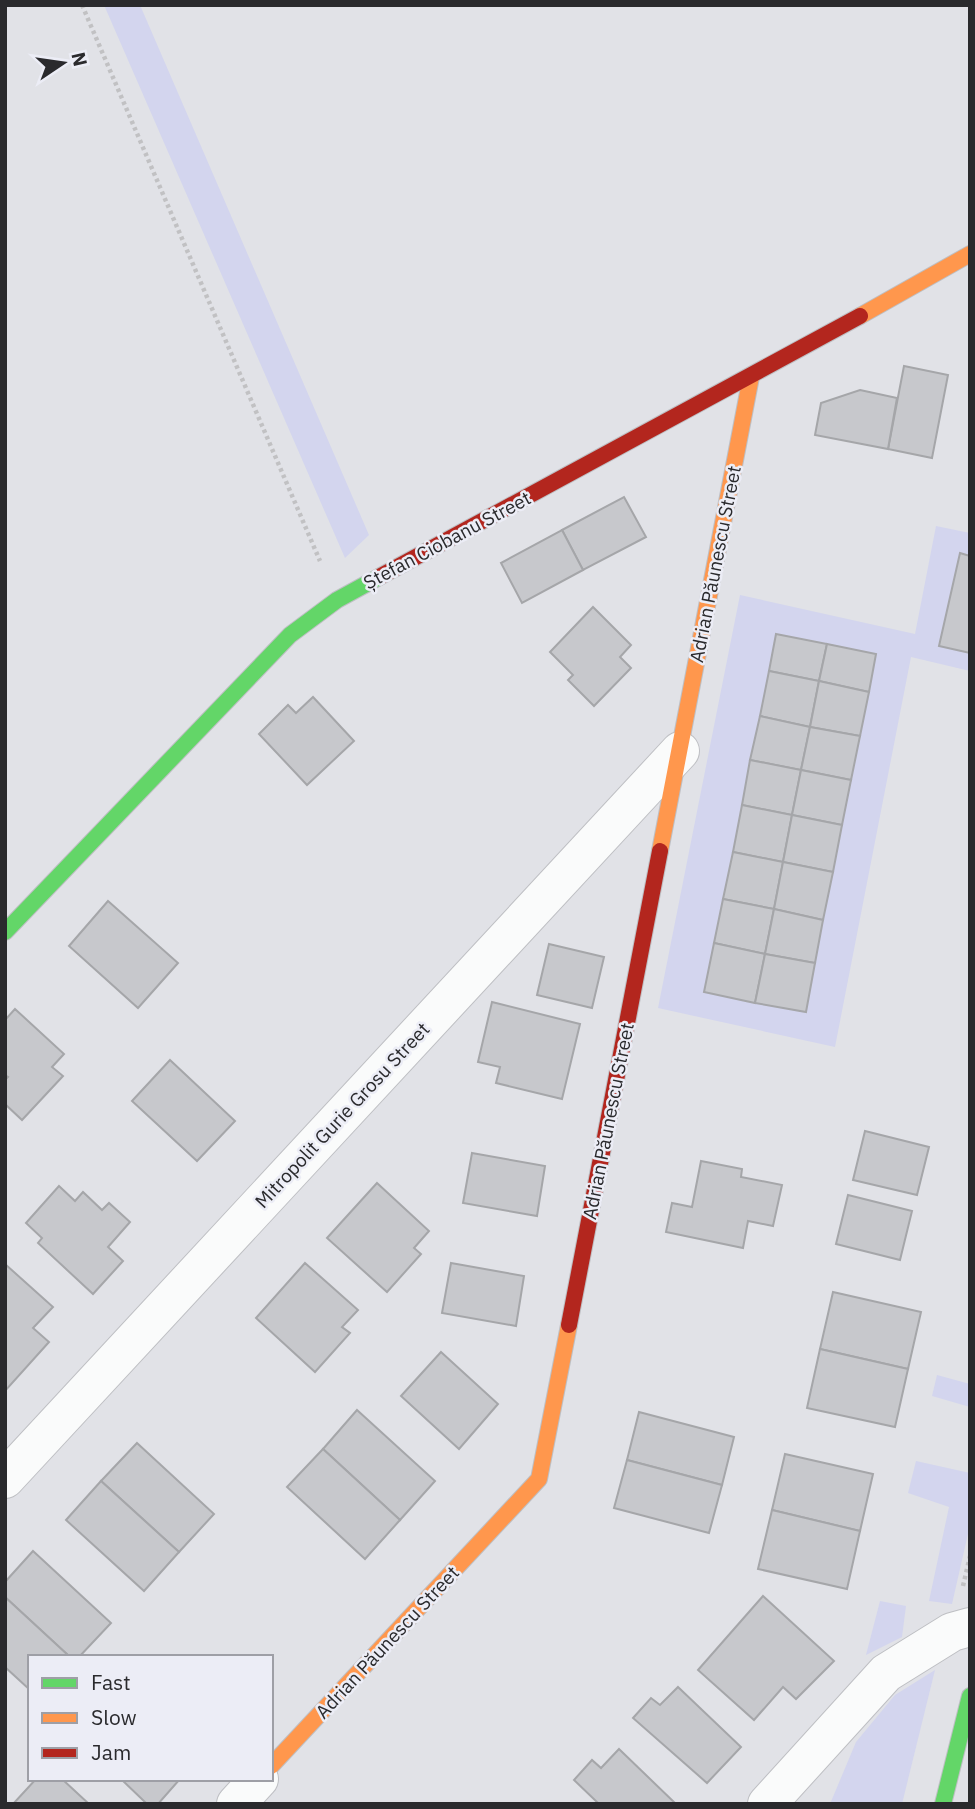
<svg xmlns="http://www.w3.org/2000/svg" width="975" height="1809" font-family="'IBM Plex Sans',sans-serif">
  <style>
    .green { fill: #d3d5ee }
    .building { fill: #c7c8cc; stroke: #a5a6a9; stroke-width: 2 }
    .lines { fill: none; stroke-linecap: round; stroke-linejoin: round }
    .street-casing { stroke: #bebfc3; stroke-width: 40 }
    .fast-casing { stroke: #bebfc3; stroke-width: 18 }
    .slow-casing { stroke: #bebfc3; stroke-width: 18 }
    .jam-casing { stroke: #bebfc3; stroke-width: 18 }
    .path { stroke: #c1c1c3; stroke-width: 4.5; stroke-dasharray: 3.5 3.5; stroke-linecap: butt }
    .street { stroke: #fafbfb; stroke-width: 38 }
    .fast { stroke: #63d668; stroke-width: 16 }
    .slow { stroke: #ff974d; stroke-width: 16 }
    .jam { stroke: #b3261e; stroke-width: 16 }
    .labels { text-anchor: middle; stroke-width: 5; stroke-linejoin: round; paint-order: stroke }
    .street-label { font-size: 19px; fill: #2a2a2d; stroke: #ecedf6 }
  </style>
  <rect width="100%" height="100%" fill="#e1e2e7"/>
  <g class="green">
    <path d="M104 5H140L369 535 345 558Z"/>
    <path d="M936 526 970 533V671L911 657 835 1047 658 1008 740 595 915 634Z"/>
    <path d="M937 1375 970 1384V1407L932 1396Z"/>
    <path d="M916 1461 970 1473V1525L952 1604 929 1601 949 1507 908 1493Z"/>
    <path d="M880 1601 906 1606 902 1637 866 1655Z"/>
    <path d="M935 1670 902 1804H830L856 1742 895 1695Z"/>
  </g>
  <g class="building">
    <path d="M904 366 948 375 932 458 888 449Z"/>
    <path d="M860 390 897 398 888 449 815 435 821 403Z"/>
    <path d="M624 497 646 537 583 570 562 530Z"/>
    <path d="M562 530 583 570 522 603 501 563Z"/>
    <path d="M960 553 970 556V653L939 646Z"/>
    <path d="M593 607 631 645 620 657 631 668 594 706 568 680 573 675 550 652Z"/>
    <path d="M776 634 827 644 819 681 769 671Z"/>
    <path d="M827 644 876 654 869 692 819 681Z"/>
    <path d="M769 671 819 681 810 727 760 716Z"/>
    <path d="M819 681 869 692 860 736 810 727Z"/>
    <path d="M313 697 354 741 307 785 259 734 288 705 296 713Z"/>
    <path d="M760 716 810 727 801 770 750 760Z"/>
    <path d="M810 727 860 736 851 780 801 770Z"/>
    <path d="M750 760 801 770 792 815 742 805Z"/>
    <path d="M801 770 851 780 842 825 792 815Z"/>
    <path d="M742 805 792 815 783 862 733 852Z"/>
    <path d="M792 815 842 825 833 872 783 862Z"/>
    <path d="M733 852 783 862 774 909 723 899Z"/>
    <path d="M783 862 833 872 823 920 774 909Z"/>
    <path d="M723 899 774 909 765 954 714 943Z"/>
    <path d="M108 901 178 963 138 1008 69 946Z"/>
    <path d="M774 909 823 920 815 963 765 954Z"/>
    <path d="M714 943 765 954 755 1003 704 992Z"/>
    <path d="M549 944 604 957 592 1008 537 995Z"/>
    <path d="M765 954 815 963 806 1012 755 1003Z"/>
    <path d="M492 1002 580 1024 562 1099 496 1083 500 1067 478 1062Z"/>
    <path d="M15 1009 64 1054 52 1067 63 1076 22 1120 5 1104V1080L8 1077 5 1075V1020Z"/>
    <path d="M170 1060 235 1121 197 1161 132 1101Z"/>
    <path d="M865 1131 929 1147 917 1195 853 1180Z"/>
    <path d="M472 1153 545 1166 537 1216 463 1203Z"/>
    <path d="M701 1161 742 1169 741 1177 782 1185 773 1226 748 1221 743 1248 666 1232 672 1203 692 1207Z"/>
    <path d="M377 1183 429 1231 414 1248 421 1254 387 1292 327 1238Z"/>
    <path d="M59 1186 75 1201 83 1192 102 1210 109 1203 130 1222 108 1247 123 1261 93 1294 38 1243 42 1238 26 1223Z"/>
    <path d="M848 1195 912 1211 900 1260 836 1244Z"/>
    <path d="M305 1263 358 1310 342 1327 350 1333 315 1372 256 1318Z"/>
    <path d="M451 1263 524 1276 516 1326 442 1313Z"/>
    <path d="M5 1264 53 1307 33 1328 49 1342 5 1391Z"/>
    <path d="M833 1292 921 1312 908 1369 820 1349Z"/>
    <path d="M820 1349 908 1369 895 1427 807 1408Z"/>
    <path d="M441 1352 498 1404 459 1449 401 1396Z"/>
    <path d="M357 1410 435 1481 400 1520 323 1449Z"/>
    <path d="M639 1412 734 1437 722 1485 627 1460Z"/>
    <path d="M137 1443 214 1514 179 1552 101 1481Z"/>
    <path d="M323 1449 400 1520 365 1559 287 1487Z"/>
    <path d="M785 1454 873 1474 860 1531 772 1510Z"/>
    <path d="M627 1460 722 1485 709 1533 614 1508Z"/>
    <path d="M101 1481 179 1552 144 1591 66 1520Z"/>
    <path d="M772 1510 860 1531 847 1589 758 1569Z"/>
    <path d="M33 1551 111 1623 79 1657H70L5 1597V1582Z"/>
    <path d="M763 1596 834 1661 796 1699 783 1687 754 1720 698 1670Z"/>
    <path d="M5 1597 70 1657H30V1690L5 1667Z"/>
    <path d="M678 1687 741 1747 707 1783 633 1718 651 1698 660 1705Z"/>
    <path d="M619 1749 676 1804H599L574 1780 592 1760 601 1768Z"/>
    <path d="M36 1779H62L89 1804H13Z"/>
    <path d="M121 1779H180L158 1804H147Z"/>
  </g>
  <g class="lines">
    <defs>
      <g id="street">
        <path d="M5 1479 680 751"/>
        <path d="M236 1804 259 1779"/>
        <path d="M767 1804 886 1673 952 1632 970 1627"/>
      </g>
      <g id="fast">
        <path d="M5 932 290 635 337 600 379 577"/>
        <path d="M943 1804 970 1696"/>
      </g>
      <g id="slow">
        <path d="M860 316 970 254"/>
        <path d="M660 851 751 377"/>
        <path d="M271 1766 539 1479 569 1325"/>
      </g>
      <g id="jam">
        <path d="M379 577 860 316"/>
        <path d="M569 1325 660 851"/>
      </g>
    </defs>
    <use href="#street" class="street-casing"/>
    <use href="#fast" class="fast-casing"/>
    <use href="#slow" class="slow-casing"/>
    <use href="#jam" class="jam-casing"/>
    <g class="path">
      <path d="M82 5 320 561"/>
      <path d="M963 1586 970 1556"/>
    </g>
    <use href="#street" class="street"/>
    <use href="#fast" class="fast"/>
    <use href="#slow" class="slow"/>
    <use href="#jam" class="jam"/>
  </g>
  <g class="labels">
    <g class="street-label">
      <text transform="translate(447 540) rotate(-28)" y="7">Ștefan Ciobanu Street</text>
      <text transform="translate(715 564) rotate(-79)" y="7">Adrian Păunescu Street</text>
      <text transform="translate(342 1115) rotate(-47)" y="7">Mitropolit Gurie Grosu Street</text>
      <text transform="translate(608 1121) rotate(-79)" y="7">Adrian Păunescu Street</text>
      <text transform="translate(387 1642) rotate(-47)" y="7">Adrian Păunescu Street</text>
    </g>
  </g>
  <rect width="975" height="1809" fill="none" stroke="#2a2a2d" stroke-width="14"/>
  <rect x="28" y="1655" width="245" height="126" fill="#ecedf6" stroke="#9e9fa6" stroke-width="2"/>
  <rect x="42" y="1678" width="35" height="10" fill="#63d668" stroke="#9e9fa6" stroke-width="2"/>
  <text x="91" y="1690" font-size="21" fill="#2a2a2d">Fast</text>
  <rect x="42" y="1713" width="35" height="10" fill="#ff974d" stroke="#9e9fa6" stroke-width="2"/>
  <text x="91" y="1725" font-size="21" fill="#2a2a2d">Slow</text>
  <rect x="42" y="1748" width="35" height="10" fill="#b3261e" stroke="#9e9fa6" stroke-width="2"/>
  <text x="91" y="1760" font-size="21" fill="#2a2a2d">Jam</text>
  <g transform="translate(63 63) rotate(77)" stroke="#ecedf6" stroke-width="5" paint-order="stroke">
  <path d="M0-5L12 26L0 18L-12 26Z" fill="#2a2a2d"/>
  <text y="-10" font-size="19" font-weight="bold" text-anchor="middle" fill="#2a2a2d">N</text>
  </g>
</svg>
